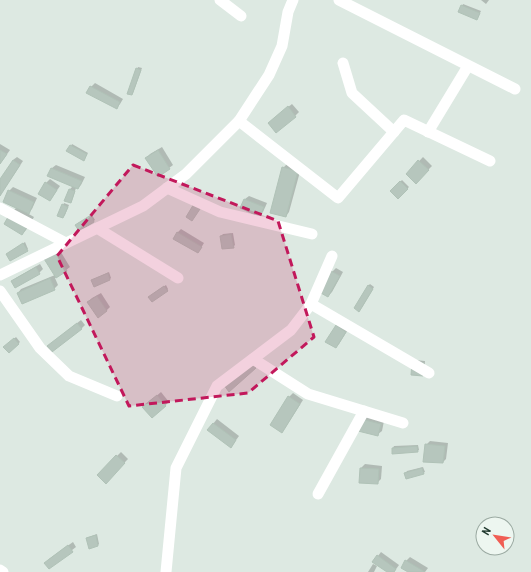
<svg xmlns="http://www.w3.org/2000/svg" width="531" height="572" font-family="'Roboto Condensed',sans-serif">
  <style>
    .shadow { fill: #0003 }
    .building { fill: #b6c6bd; stroke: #b0c2b7 }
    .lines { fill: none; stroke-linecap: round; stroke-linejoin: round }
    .minor { stroke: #fff; stroke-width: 11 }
    .marked { fill: #c2185b; fill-opacity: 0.2; stroke: #c2185b; stroke-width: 3; stroke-dasharray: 8 5; stroke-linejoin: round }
  </style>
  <rect width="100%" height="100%" fill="#dde9e2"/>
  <g class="shadow">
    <path d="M481 0H489L486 4Z"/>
    <path d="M463 4 481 11 478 17 477 18 462 6Z"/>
    <path d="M138 67 142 68 133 93 132 94 137 69Z"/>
    <path d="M95 83 123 99 120 104 116 108 91 87Z"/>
    <path d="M292 104 299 112 295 116 273 119Z"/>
    <path d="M0 144 10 150 0 164Z"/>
    <path d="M72 144 88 153 85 158 71 146Z"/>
    <path d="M162 147 173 165 169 168 147 158 150 154Z"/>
    <path d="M17 157 23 161 0 195V181L13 160Z"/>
    <path d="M423 157 432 166 416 182 407 174Z"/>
    <path d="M287 164 301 168 289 212 286 216 283 168Z"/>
    <path d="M56 165 85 177 81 185 78 188H76L72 200 70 202 66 200 70 189 73 186 49 176 52 168Z"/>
    <path d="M50 179 60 186 53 196 50 200 46 183Z"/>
    <path d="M402 180 409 187 398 198 392 191Z"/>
    <path d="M13 187 37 198 32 209 27 213 34 217 26 230 22 234 13 211 17 207 9 191Z"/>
    <path d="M249 196 267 203 263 212 259 215 242 208 245 199Z"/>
    <path d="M64 203 69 205 65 215 63 217V205Z"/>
    <path d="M92 215 95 220 79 230 78 223Z"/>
    <path d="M181 229 204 243 201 248 198 252 177 233Z"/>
    <path d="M233 233 235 245 233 247 221 236 223 234Z"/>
    <path d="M25 242 28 249 27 250 7 254Z"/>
    <path d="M56 244 70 267 66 270 55 278 58 285 54 289 18 293 21 289 55 275Z"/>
    <path d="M40 264 43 269 39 273 12 281 16 278Z"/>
    <path d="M336 268 343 272 332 292 328 296 332 272Z"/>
    <path d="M109 272 111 278 110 279 95 286 94 279Z"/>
    <path d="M370 284 374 287 361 309 368 286Z"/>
    <path d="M166 285 168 289 167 291 151 295Z"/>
    <path d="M101 293 110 307 106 311 88 302 92 298Z"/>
    <path d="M81 320 85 325 81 329 48 346Z"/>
    <path d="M340 322 349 328 339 344 335 347 337 326Z"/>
    <path d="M16 337 20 342 9 352 5 347Z"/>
    <path d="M414 360 425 361 424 374Z"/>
    <path d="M161 392 169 402 152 417 147 404Z"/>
    <path d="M293 393 303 400 285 428 289 397Z"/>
    <path d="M365 416 384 421 382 431 378 434 359 430Z"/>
    <path d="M217 419 239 436 231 447 208 430Z"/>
    <path d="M430 441 448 443 446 459 443 462 426 445Z"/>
    <path d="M418 445 419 450 417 451 393 448 394 446Z"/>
    <path d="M121 452 128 459 106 482 98 475Z"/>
    <path d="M365 464 382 466 381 479 377 483 361 468Z"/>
    <path d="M423 467 425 472 423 473H406L407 471Z"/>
    <path d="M97 534 99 544 98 545 87 538 89 537Z"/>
    <path d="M73 542 76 547 49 568V559Z"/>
    <path d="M381 552 399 565 394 572H389L378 556Z"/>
    <path d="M410 557 428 568 425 572H410L406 561Z"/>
    <path d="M373 564 377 566 374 572H368Z"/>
  </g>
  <g class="building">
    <path d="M461 5 480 13 477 20 458 12Z"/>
    <path d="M136 68 141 70 132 95 127 94Z"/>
    <path d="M90 86 120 102 117 109 86 93Z"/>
    <path d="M288 106 296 117 276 133 268 123Z"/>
    <path d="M70 145 87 154 84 161 66 151Z"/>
    <path d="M0 150 7 154 0 164Z"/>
    <path d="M158 150 170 169 158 177 145 158Z"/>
    <path d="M13 160 20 165 0 196V179Z"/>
    <path d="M418 160 429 170 416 184 406 174Z"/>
    <path d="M282 167 298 171 286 217 270 213Z"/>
    <path d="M51 168 82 181 78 189 47 176Z"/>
    <path d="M400 181 408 189 398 199 390 191Z"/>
    <path d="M45 182 57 190 50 201 38 194Z"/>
    <path d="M69 189 75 191 71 203 64 201Z"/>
    <path d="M8 190 34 202 29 214 3 202Z"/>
    <path d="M244 199 264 207 260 217 240 208Z"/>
    <path d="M195 202 202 206 192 221 186 217Z"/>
    <path d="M62 204 68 207 63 218 57 216Z"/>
    <path d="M12 210 31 221 22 235 4 224Z"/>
    <path d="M91 215 94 222 79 231 75 225Z"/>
    <path d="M177 232 202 247 198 253 173 239Z"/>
    <path d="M231 234 234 248 222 249 220 236Z"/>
    <path d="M23 243 28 251 10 261 6 254Z"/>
    <path d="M52 247 67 271 56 278 41 254Z"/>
    <path d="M36 267 40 274 15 288 11 281Z"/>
    <path d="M331 271 340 276 328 297 319 292Z"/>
    <path d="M108 273 110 280 94 287 91 280Z"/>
    <path d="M50 278 55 290 22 304 17 293Z"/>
    <path d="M368 285 373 289 359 312 354 308Z"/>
    <path d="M164 286 168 291 152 302 148 297Z"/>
    <path d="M97 296 107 311 98 318 87 302Z"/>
    <path d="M77 323 82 329 52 352 47 346Z"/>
    <path d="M336 325 346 332 336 348 325 342Z"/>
    <path d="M14 338 19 344 9 353 3 347Z"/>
    <path d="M250 361 256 368 229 392 224 385Z"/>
    <path d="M412 362 424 363 423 376 411 375Z"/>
    <path d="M157 395 166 406 152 418 142 407Z"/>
    <path d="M288 396 300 404 282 433 270 425Z"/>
    <path d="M361 419 381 424 378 436 358 431Z"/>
    <path d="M213 423 236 440 231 448 207 430Z"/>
    <path d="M425 444 445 446 443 463 423 462Z"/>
    <path d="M417 446 418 452 392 454V448Z"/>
    <path d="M116 455 125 463 106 484 97 475Z"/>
    <path d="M360 468 379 469 378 484 359 483Z"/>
    <path d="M422 468 424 474 406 479 404 473Z"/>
    <path d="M96 535 98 546 89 549 86 538Z"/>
    <path d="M68 545 73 552 49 569 44 563Z"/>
    <path d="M377 555 396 569 394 572H387L372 562Z"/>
    <path d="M405 560 425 572H408L401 568Z"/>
  </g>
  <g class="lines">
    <g class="minor">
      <path d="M220 0 241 16"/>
      <path d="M339 0 515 89"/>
      <path d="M343 63 352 93 394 132"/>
      <path d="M239 121 338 198 404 120 490 161"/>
      <path d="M428 132 468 66"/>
      <path d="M167 188 220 212 312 234"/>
      <path d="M0 208 66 243"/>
      <path d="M97 228 178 278"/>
      <path d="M0 275 143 206 186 174 239 121 269 75 282 46 288 12 293 0"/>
      <path d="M0 291 40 348 69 376 117 396"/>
      <path d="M311 304 429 373"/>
      <path d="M253 359 308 394 403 423"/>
      <path d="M318 494 364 411"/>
      <path d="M0 570 3 572"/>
      <path d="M166 572 176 468 217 386 291 330 311 304 332 256"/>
    </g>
  </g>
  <path class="marked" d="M133 165 278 221 314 337 248 393 129 406 57 256Z"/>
  <g transform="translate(495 536) rotate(300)"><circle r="19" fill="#edf6f0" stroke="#9baaa2"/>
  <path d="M0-3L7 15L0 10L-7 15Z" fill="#f05e54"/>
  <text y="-6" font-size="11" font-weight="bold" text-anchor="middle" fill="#1f382d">N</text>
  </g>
</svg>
